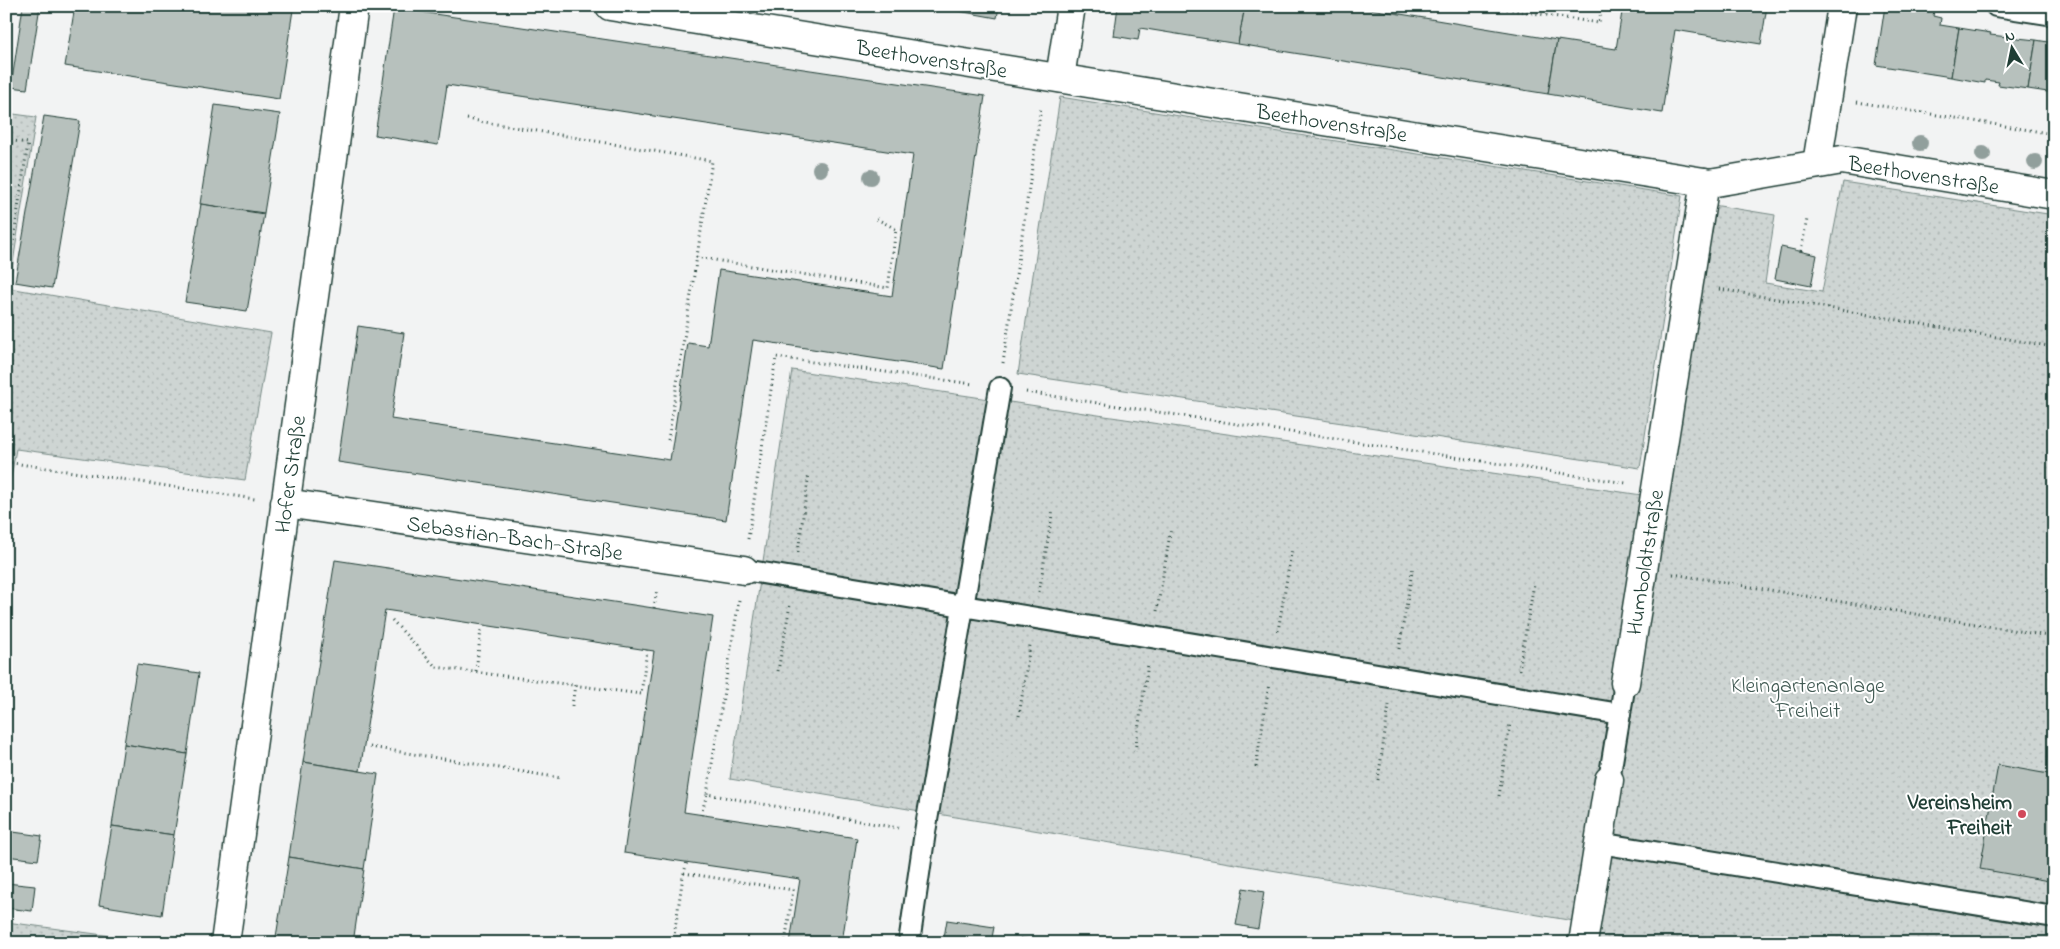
<svg xmlns="http://www.w3.org/2000/svg" width="2060" height="949" font-family="'Indie Flower',sans-serif">
  <style>
    .grass { fill: url(#grass-dots); stroke: #768984 }
    .building { fill: #b7c1bd; stroke: #1f3d34 }
    .lines { fill: none; stroke-linecap: round; stroke-linejoin: round }
    .service-casing { stroke: #1f3d34; stroke-width: 24 }
    .minor-casing { stroke: #1f3d34; stroke-width: 31 }
    .path { stroke: #1f3d34; stroke-width: 3; stroke-dasharray: 1 4; stroke-linecap: butt }
    .service { stroke: #fff; stroke-width: 20 }
    .minor { stroke: #fff; stroke-width: 28 }
    .tree { fill: #919f9c }
    .poi-dot { fill: #d1495b; stroke: #fff; stroke-width: 2 }
    .labels { text-anchor: middle; stroke-width: 4; stroke-linejoin: round; paint-order: stroke }
    .street-label { font-size: 22px; fill: #1f3d34; stroke: #fff }
    .park-label { font-size: 22px; fill: #425b54; stroke: #fff }
    .poi-label { font-size: 22px; font-weight: bold; fill: #1f3d34; stroke: #fff; text-anchor: end }
  </style>
  <defs>
    <pattern id="grass-dots" width="8" height="8" patternUnits="userSpaceOnUse" patternTransform="scale(1.25)"><rect width="8" height="8" fill="#ced5d3"/><path d="M2 2h.1M6 6h.1" fill="none" stroke="#b0b8b6" stroke-width="1.8" stroke-linecap="round"/></pattern>
  </defs>
  <rect width="100%" height="100%" fill="#f2f3f3"/>
  <filter id="ink" filterUnits="userSpaceOnUse"><feTurbulence type="fractalNoise" baseFrequency=".02" numOctaves="2"/><feDisplacementMap in="SourceGraphic" scale="10" xChannelSelector="R" yChannelSelector="G"/><feConvolveMatrix kernelMatrix="1 2 1 2 8 2 1 2 1" color-interpolation-filters="sRGB"/></filter>
  <g filter="url(#ink)">
    <g class="grass">
      <path d="M1060 97 1682 196 1640 468 1018 374Z"/>
      <path d="M6 113 36 117 9 288 271 333 245 480 16 449 6 506Z"/>
      <path d="M1843 182 2054 215V943H1583L1586 923 730 779 792 370 1662 498 1707 204 1775 215 1765 283 1822 292Z"/>
      <path d="M6 922 164 943H6Z"/>
    </g>
    <g class="building">
      <path d="M23 6H40L27 89 11 87Z"/>
      <path d="M75 6H288L287 9 293 10 279 99 65 66Z"/>
      <path d="M931 6H999L997 18Z"/>
      <path d="M1118 6H1245L1238 44 1140 28 1138 40 1114 36Z"/>
      <path d="M1245 6H1352L1557 40 1548 94 1238 44Z"/>
      <path d="M1623 6H1767L1761 44 1675 30 1662 113 1548 94 1557 40 1616 49Z"/>
      <path d="M1885 6H1935L1933 16 1941 18 1940 25 1959 28 1951 77 1876 65Z"/>
      <path d="M394 8 985 96 944 369 753 340 726 520 338 462 358 326 404 333 391 419 670 460 688 343 708 346 719 270 892 296 913 155 447 85 438 145 375 135Z"/>
      <path d="M1959 28 1991 33 1990 35 2036 40 2028 89 1998 85 1999 82 1985 80V83L1951 77Z"/>
      <path d="M2036 40 2054 43V93L2028 89Z"/>
      <path d="M215 105 280 114 264 213 200 204Z"/>
      <path d="M44 116 80 121 52 288 15 282Z"/>
      <path d="M201 204 264 214 247 311 185 302Z"/>
      <path d="M1781 247 1817 255 1811 286 1775 279Z"/>
      <path d="M335 560 713 617 684 812 857 838 842 943H790L800 879 624 853 654 651 385 610 360 771 303 762Z"/>
      <path d="M137 664 199 673 187 754 124 744Z"/>
      <path d="M124 744 187 754 174 835 112 826Z"/>
      <path d="M303 762 378 774 364 869 289 857Z"/>
      <path d="M1998 765 2054 775V853L2049 881 1980 869Z"/>
      <path d="M112 826 174 835 162 915 99 905Z"/>
      <path d="M6 831 42 836 38 860 6 856Z"/>
      <path d="M289 857 364 869 353 943H275Z"/>
      <path d="M6 883 35 886 32 911 6 908Z"/>
      <path d="M1243 888 1264 892 1258 929 1236 925Z"/>
      <path d="M947 920 994 927 991 943H943Z"/>
      <path d="M1020 938 1049 943H1020Z"/>
    </g>
    <g class="lines">
      <defs>
        <g id="service">
          <path d="M1996 6 2054 15"/>
          <path d="M744 570 1620 714"/>
          <path d="M1609 780 1625 683"/>
          <path d="M1599 843 2054 917"/>
          <path d="M909 943 925 832 1000 388"/>
        </g>
        <g id="minor">
          <path d="M610 6 1710 183 1842 160 2054 195"/>
          <path d="M1060 78 1071 6"/>
          <path d="M1817 164 1842 6"/>
          <path d="M285 503 744 570"/>
          <path d="M1625 683 1705 182"/>
          <path d="M225 943 354 6"/>
          <path d="M1583 943 1609 780"/>
        </g>
      </defs>
      <use href="#service" class="service-casing"/>
      <use href="#minor" class="minor-casing"/>
      <g class="path">
        <path d="M1487 6 1599 23 1602 6"/>
        <path d="M1857 102 2054 134"/>
        <path d="M467 119 712 161 668 440"/>
        <path d="M6 140 28 143 6 288"/>
        <path d="M1801 251 1807 219"/>
        <path d="M696 257 888 288 896 229 873 217"/>
        <path d="M1719 289 2054 347"/>
        <path d="M1003 363 1041 107"/>
        <path d="M1026 392 1626 483"/>
        <path d="M6 462 255 499"/>
        <path d="M748 539 776 357 973 384"/>
        <path d="M798 552 809 473"/>
        <path d="M1673 574 2054 637"/>
        <path d="M1039 592 1053 509"/>
        <path d="M739 600 707 794 898 828"/>
        <path d="M654 608 657 589"/>
        <path d="M1157 611 1171 528"/>
        <path d="M392 620 436 667 641 694 647 650"/>
        <path d="M1278 631 1292 548"/>
        <path d="M1399 649 1413 566"/>
        <path d="M1519 670 1534 584"/>
        <path d="M476 671 481 630"/>
        <path d="M778 671 790 605"/>
        <path d="M572 706 575 685"/>
        <path d="M1019 716 1030 645"/>
        <path d="M370 747 561 778"/>
        <path d="M1135 751 1148 664"/>
        <path d="M1256 767 1269 684"/>
        <path d="M1378 780 1389 705"/>
        <path d="M1499 796 1510 723"/>
        <path d="M701 815 707 794"/>
        <path d="M684 873 793 890 785 943"/>
        <path d="M673 943 683 876 687 862"/>
      </g>
      <use href="#service" class="service"/>
      <use href="#minor" class="minor"/>
    </g>
    <g class="tree">
      <circle cx="1920" cy="143" r="8"/>
      <circle cx="1983" cy="154" r="8"/>
      <circle cx="2035" cy="162" r="8"/>
      <circle cx="820" cy="169" r="8"/>
      <circle cx="871" cy="177" r="8"/>
    </g>
  </g>
  <circle class="poi-dot" cx="2022" cy="814" r="5"/>
  <g class="labels">
    <g class="street-label">
      <text transform="translate(932 58) rotate(9)" y="8">Beethovenstraße</text>
      <text transform="translate(1332 122) rotate(9)" y="8">Beethovenstraße</text>
      <text transform="translate(1924 174) rotate(9)" y="8">Beethovenstraße</text>
      <text transform="translate(289 474) rotate(-82)" y="8">Hofer Straße</text>
      <text transform="translate(515 537) rotate(8)" y="8">Sebastian-Bach-Straße</text>
      <text transform="translate(1644 562) rotate(-81)" y="8">Humboldtstraße</text>
    </g>
    <g class="park-label">
      <text x="1808" y="692">Kleingartenanlage<tspan x="1808" dy="25">Freiheit</tspan></text>
    </g>
    <g class="poi-label">
      <text x="2012" y="809">Vereinsheim<tspan x="2012" dy="25">Freiheit</tspan></text>
    </g>
  </g>
  <rect width="2060" height="949" fill="none" stroke="#fff" stroke-width="25"/>
  <rect x="12" y="12" width="2035" height="924" fill="none" stroke="#1f3d34" stroke-width="2" filter="url(#ink)"/>
  <g transform="translate(2012 48) rotate(350)" stroke="#ffffff" stroke-width="4" paint-order="stroke">
  <path d="M0-4L9 19L0 12L-9 19Z" fill="#1f3d34"/>
  <text y="-8" font-size="14" font-weight="bold" text-anchor="middle" fill="#1f3d34">N</text>
  </g>
</svg>
